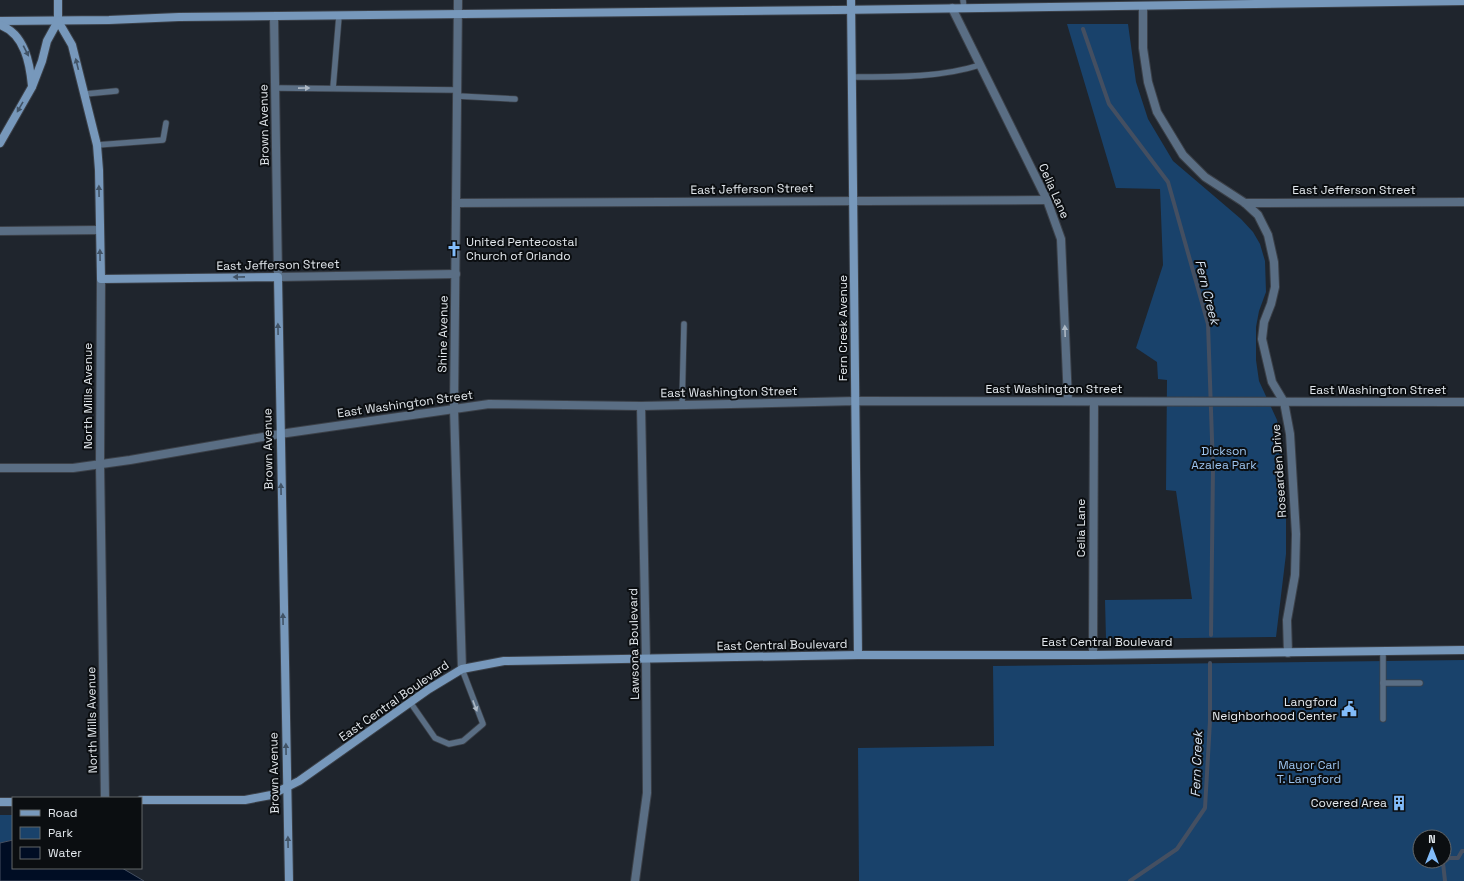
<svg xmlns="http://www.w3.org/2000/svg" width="1464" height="881" font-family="'Space Grotesk',sans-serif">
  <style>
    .green { fill: #19426b; fill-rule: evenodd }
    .water { fill: #000d24; stroke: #444f61 }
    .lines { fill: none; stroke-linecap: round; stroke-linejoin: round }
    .stream { stroke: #444f61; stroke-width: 4 }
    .lane-casing { stroke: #3b4048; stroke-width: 7 }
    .street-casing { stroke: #3b4048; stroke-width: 10 }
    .secondary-casing { stroke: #3b4048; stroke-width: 10 }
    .lane { stroke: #5a6e84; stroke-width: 5.5 }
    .street { stroke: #5a6e84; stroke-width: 8 }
    .secondary { stroke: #7798bb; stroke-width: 8 }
    .oneway { fill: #415366 }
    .oneway2 { fill: #adb8c4 }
    .labels { text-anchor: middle; stroke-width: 4; stroke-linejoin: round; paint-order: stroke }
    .street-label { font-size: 12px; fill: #e4e9ee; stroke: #0b0e11 }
    .poi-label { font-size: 12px; fill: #e4e9ee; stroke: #0b0e11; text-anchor: end }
    .park-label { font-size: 12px; fill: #9dc5f0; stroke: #0b0e11 }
    .water-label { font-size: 13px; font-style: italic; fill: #d6e3f2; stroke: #0b0e11 }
  </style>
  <rect width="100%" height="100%" fill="#1f252d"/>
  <g class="green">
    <path d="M1067 24H1128L1136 82 1148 119 1173 161 1241 219 1253 232 1260 244 1265 261 1266 292 1259 311 1256 327V360L1259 381 1277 420 1281 438 1286 513V554L1276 637 1106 639 1105 600 1192 599 1176 491 1166 490 1167 380 1158 379 1157 362 1136 348 1163 265 1160 189 1116 188Z"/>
    <path d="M1464 660V881H859L858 748 994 746 993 666ZM1420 837H1444V861H1420Z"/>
    <path d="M0 815H13V840L0 843Z"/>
  </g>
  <path class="water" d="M13 840V868H122L144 881H0V843Z"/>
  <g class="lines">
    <g class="stream">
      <path d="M1083 29 1109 104 1168 182 1208 324 1213 468 1211 635"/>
      <path d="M1130 881 1177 849 1205 808 1210 721V663"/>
      <path d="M1445 881 1443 863 1449 858H1458L1462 851H1464"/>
    </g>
    <defs>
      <g id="lane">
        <path d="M963 0 964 8"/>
        <path d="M851 77C894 77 939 78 980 65"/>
        <path d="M275 88 457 90"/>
        <path d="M333 88 339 16"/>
        <path d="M85 94 116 91"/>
        <path d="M457 96 515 99"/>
        <path d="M97 145 163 140 166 123"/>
        <path d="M682 405 684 324"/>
        <path d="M1383 683H1420"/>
        <path d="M410 702 435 738 449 744 463 741 483 724 462 669"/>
        <path d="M1383 719V651"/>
      </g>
      <g id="street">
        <path d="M458 0 454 409 462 669"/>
        <path d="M1143 6V48L1148 82 1157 112 1183 155 1205 177 1245 203 1258 215 1268 235 1274 262 1275 287 1271 304 1264 322 1262 339 1272 382 1284 402 1290 434 1296 534 1295 575 1287 620 1288 653"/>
        <path d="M952 8 1047 200 1061 239 1068 401"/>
        <path d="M274 17 278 277 456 274"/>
        <path d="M456 203 1047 200"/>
        <path d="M1245 203 1464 202"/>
        <path d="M0 231 100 230"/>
        <path d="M101 279 100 464 105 798"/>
        <path d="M0 468H73L130 460 280 434 489 404 641 406 856 401 1464 402"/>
        <path d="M1093 655 1094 402"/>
        <path d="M635 881 647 793 646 659 641 406"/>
      </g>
      <g id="secondary">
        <path d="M58 0V21L72 45 97 145 99 170 101 279 278 277 289 881"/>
        <path d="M851 0 858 655"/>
        <path d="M0 21 109 20 179 17 836 10 1464 1"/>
        <path d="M0 25C25 34 30 64 32 86"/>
        <path d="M0 143 32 87 42 61 47 41 58 21"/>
        <path d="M141 800H245L271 795 299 781 429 689 462 669 504 661 858 655H1093L1464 650"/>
        <path d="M0 802H13"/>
      </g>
    </defs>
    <use href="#lane" class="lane-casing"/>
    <use href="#street" class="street-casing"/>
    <use href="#secondary" class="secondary-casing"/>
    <use href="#lane" class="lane"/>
    <use href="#street" class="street"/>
    <use href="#secondary" class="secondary"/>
  </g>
  <defs><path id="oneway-solid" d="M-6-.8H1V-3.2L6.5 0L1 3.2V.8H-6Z"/></defs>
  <g class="oneway">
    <use href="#oneway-solid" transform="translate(26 51) rotate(63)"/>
    <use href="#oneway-solid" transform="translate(77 64) rotate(-104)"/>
    <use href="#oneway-solid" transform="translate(20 107) rotate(120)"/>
    <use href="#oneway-solid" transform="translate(99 191) rotate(-91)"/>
    <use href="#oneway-solid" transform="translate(100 255) rotate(-91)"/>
    <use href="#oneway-solid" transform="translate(239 277) rotate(179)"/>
    <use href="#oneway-solid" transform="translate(278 329) rotate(-91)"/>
    <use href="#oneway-solid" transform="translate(281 489) rotate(-91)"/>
    <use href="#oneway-solid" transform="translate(283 619) rotate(-91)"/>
    <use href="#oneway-solid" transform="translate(286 749) rotate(-91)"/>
    <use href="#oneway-solid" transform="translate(288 842) rotate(-91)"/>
  </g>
  <g class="oneway2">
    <use href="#oneway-solid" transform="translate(304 88) rotate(-1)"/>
    <use href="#oneway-solid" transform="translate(1065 331) rotate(-92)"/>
    <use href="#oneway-solid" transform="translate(475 706) rotate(69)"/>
  </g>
  <defs>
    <symbol id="church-bare" viewBox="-9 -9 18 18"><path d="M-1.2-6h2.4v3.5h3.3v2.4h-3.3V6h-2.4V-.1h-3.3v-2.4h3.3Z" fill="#82bcfa" stroke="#0b0e11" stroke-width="2.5" paint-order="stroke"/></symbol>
    <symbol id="civic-bare" viewBox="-9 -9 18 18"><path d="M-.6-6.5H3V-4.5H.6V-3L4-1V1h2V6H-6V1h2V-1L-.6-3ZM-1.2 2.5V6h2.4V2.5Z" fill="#82bcfa" stroke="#0b0e11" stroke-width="2.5" paint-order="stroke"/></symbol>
    <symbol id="building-bare" viewBox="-9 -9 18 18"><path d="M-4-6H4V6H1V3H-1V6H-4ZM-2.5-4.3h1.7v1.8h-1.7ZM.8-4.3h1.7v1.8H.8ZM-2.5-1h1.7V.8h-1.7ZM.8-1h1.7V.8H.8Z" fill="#82bcfa" stroke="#0b0e11" stroke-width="2.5" paint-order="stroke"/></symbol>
  </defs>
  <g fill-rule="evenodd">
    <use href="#church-bare" x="443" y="238" width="22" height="22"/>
    <use href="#civic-bare" x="1338" y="698" width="22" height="22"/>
    <use href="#building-bare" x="1388" y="792" width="22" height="22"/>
  </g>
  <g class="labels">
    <g class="street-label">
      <text transform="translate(264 125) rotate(-91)" y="4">Brown Avenue</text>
      <text transform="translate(752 189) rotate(-1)" y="4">East Jefferson Street</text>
      <text x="1354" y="194">East Jefferson Street</text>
      <text transform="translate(1054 191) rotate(66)" y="4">Celia Lane</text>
      <text transform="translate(278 265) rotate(-1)" y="4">East Jefferson Street</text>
      <text transform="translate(843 328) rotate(-90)" y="4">Fern Creek Avenue</text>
      <text transform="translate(443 334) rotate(-89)" y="4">Shine Avenue</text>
      <text x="1054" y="393">East Washington Street</text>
      <text x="1378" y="394">East Washington Street</text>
      <text transform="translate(729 392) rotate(-1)" y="4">East Washington Street</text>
      <text transform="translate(88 396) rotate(-90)" y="4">North Mills Avenue</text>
      <text transform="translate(405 404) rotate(-8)" y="4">East Washington Street</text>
      <text transform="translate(268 449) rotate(-91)" y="4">Brown Avenue</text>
      <text transform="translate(1279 471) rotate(-94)" y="4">Rosearden Drive</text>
      <text transform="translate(1081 528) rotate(-90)" y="4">Celia Lane</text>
      <text x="1107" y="646">East Central Boulevard</text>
      <text transform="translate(634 644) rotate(-91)" y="4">Lawsona Boulevard</text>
      <text transform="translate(782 645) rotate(-1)" y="4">East Central Boulevard</text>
      <text transform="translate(394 701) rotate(-35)" y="4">East Central Boulevard</text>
      <text transform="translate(92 720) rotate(-91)" y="4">North Mills Avenue</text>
      <text transform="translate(274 773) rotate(-91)" y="4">Brown Avenue</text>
    </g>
    <g class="poi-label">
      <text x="466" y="246" text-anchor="start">United Pentecostal<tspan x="466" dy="14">Church of Orlando</tspan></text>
      <text x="1337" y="706">Langford<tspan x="1337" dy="14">Neighborhood Center</tspan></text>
      <text x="1387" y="807">Covered Area</text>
    </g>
    <g class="park-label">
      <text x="1224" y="455">Dickson<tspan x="1224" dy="14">Azalea Park</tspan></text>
      <text x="1309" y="769">Mayor Carl<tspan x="1309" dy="14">T. Langford</tspan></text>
    </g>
    <g class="water-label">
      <text transform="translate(1208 292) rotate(76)" y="5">Fern Creek</text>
      <text transform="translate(1196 764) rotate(-88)" y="5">Fern Creek</text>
    </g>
  </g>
  <rect x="12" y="797" width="130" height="72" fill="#0b0e11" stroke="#626669"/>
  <rect x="20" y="810" width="20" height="6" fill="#7798bb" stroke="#626669"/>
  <text x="48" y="817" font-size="12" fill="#e4e9ee">Road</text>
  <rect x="20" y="827" width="20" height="12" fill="#19426b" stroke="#626669"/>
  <text x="48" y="837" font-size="12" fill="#e4e9ee">Park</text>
  <rect x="20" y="847" width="20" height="12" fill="#000d24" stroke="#626669"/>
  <text x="48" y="857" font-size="12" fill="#e4e9ee">Water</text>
  <g transform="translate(1432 849)"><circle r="19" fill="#0b0e11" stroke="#626669"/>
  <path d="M0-3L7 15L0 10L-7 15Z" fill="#82bcfa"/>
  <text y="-6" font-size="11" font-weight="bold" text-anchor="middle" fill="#e4e9ee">N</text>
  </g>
</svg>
